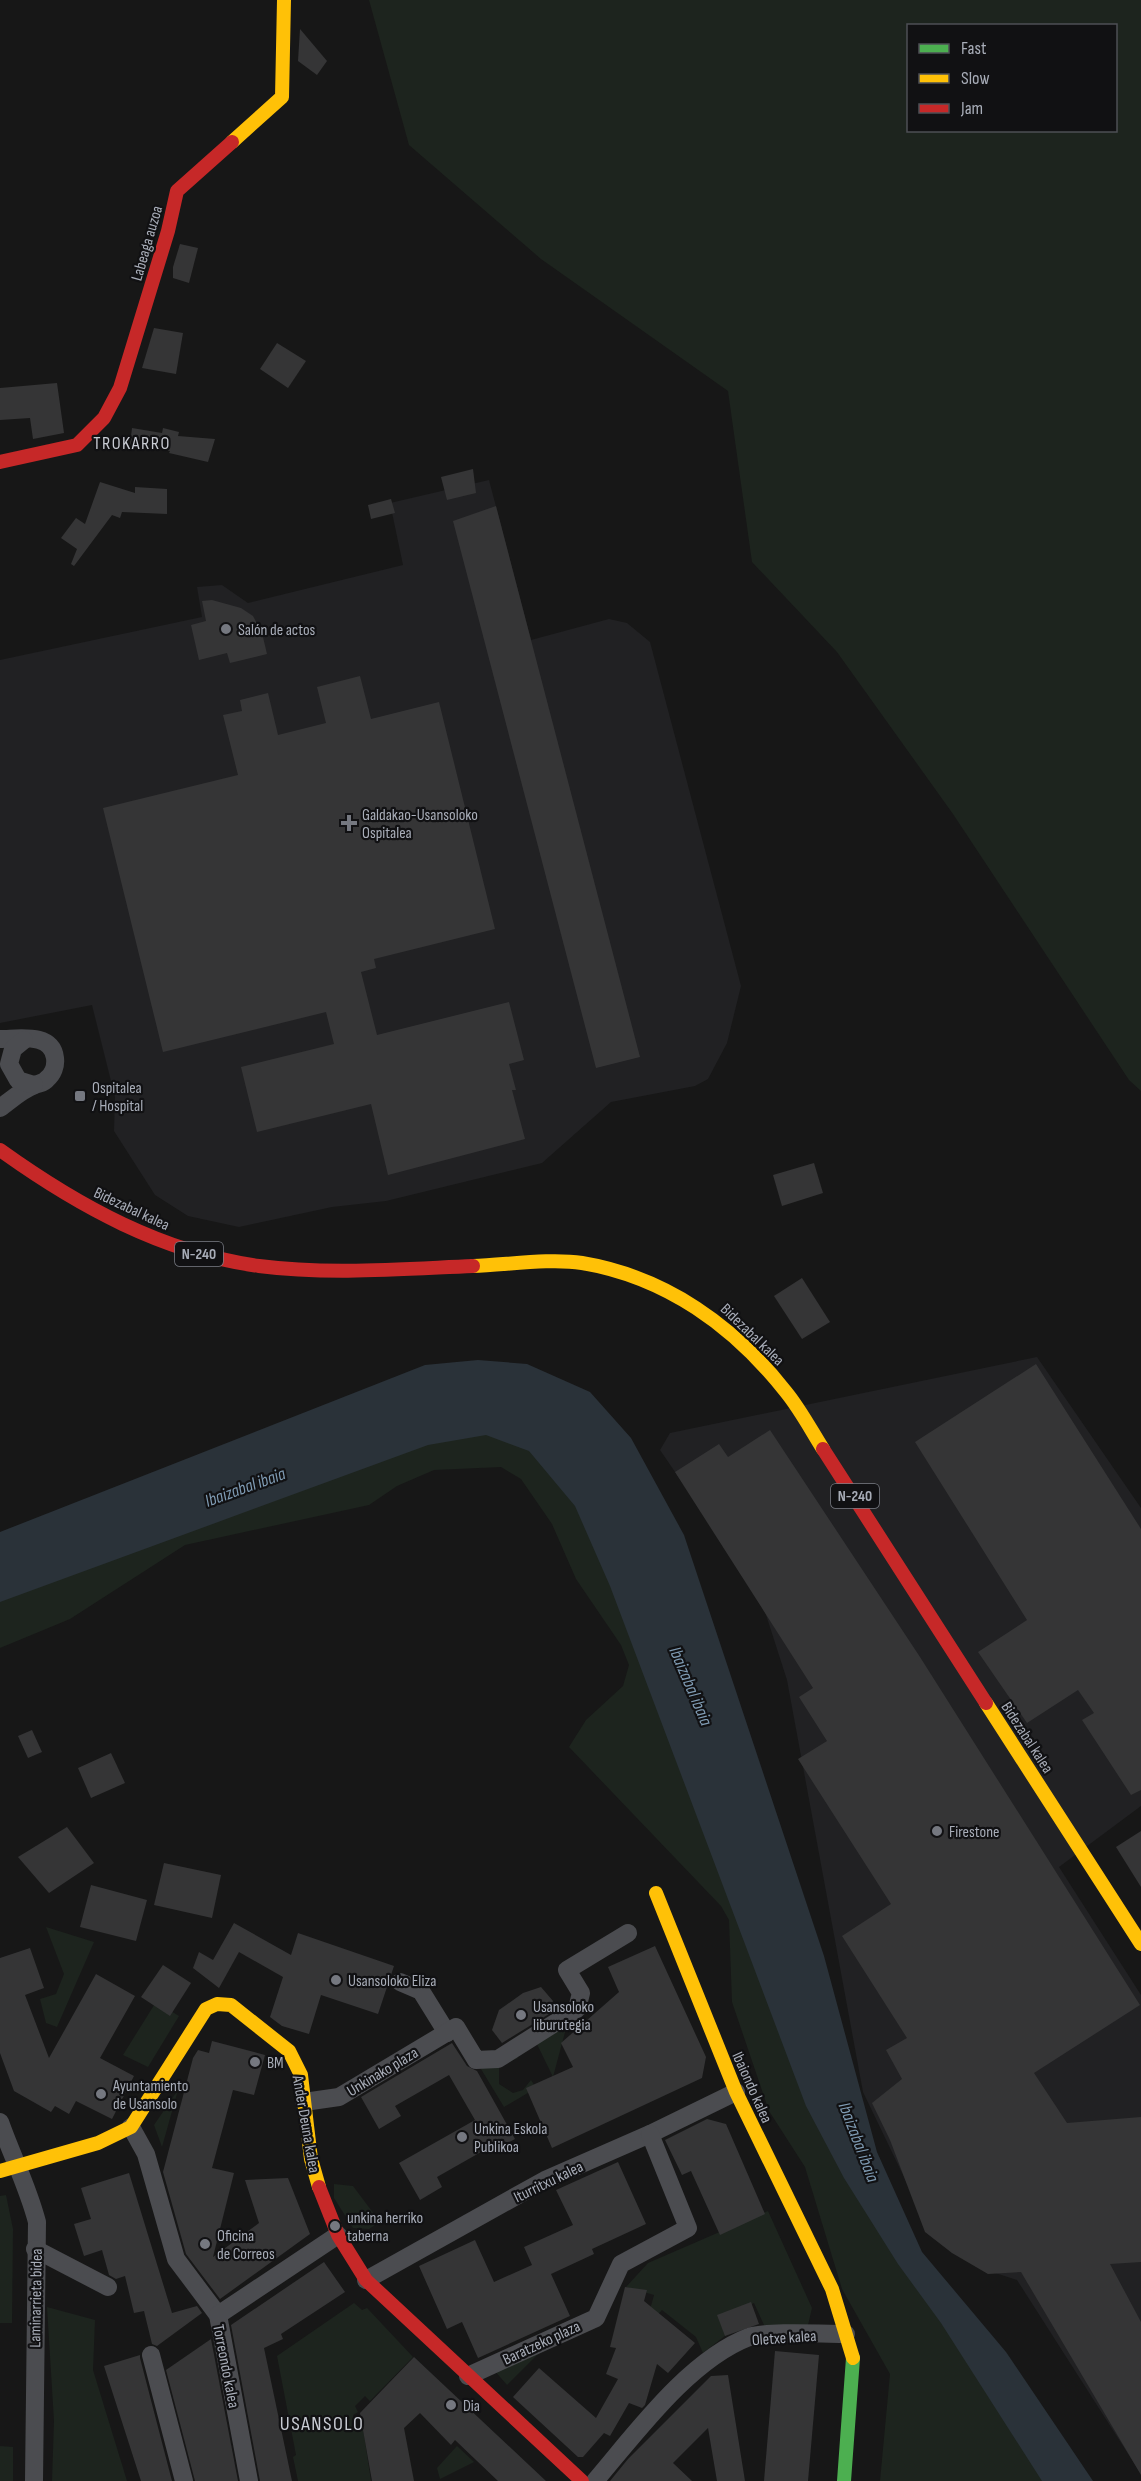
<svg xmlns="http://www.w3.org/2000/svg" width="1141" height="2481" font-family="'Sofia Sans Condensed',sans-serif">
  <style>
    .built { fill: #212123 }
    .green { fill: #1d241e; fill-rule: evenodd }
    .water { fill: #2a3239 }
    .building { fill: #353536 }
    .lines { fill: none; stroke-linecap: round; stroke-linejoin: round }
    .street { stroke: #4b4c50; stroke-width: 18 }
    .fast { stroke: #4caf50; stroke-width: 14 }
    .slow { stroke: #ffc107; stroke-width: 14 }
    .jam { stroke: #c62828; stroke-width: 14 }
    .poi-dot { fill: #757880; stroke: #111113; stroke-width: 2 }
    .labels { text-anchor: middle; stroke-width: 4.5; stroke-linejoin: round; paint-order: stroke }
    .shield { fill: #111113; stroke: #7b7e86; stroke-width: 1.5 }
    .shield-label { font-size: 15px; font-weight: bold; fill: #a8adb8 }
    .street-label { font-size: 16px; fill: #a8adb8; stroke: #111113 }
    .poi-label { font-size: 16px; fill: #a8adb8; stroke: #111113; text-anchor: start }
    .neighbourhood-label { font-size: 18px; letter-spacing: 1.5px; fill: #c9ccd4; stroke: #111113 }
    .water-label { font-size: 18px; font-style: italic; fill: #7f9bb3; stroke: #111113 }
    .quarter-label { font-size: 20px; letter-spacing: 1.5px; fill: #c9ccd4; stroke: #111113 }
  </style>
  <rect width="100%" height="100%" fill="#171717"/>
  <g class="built">
    <path d="M489 480 531 640 609 619 627 623 650 642 741 986 727 1043 708 1079 695 1086 611 1102 542 1163 386 1201 332 1207 239 1227 188 1216 155 1195 114 1131 115 1097 92 1005 0 1023V660L202 617 197 587 222 585 248 603 403 565 390 503Z"/>
    <path d="M1037 1357 1141 1508V1806L1059 1867 1141 1995V2474L1017 2280 983 2269 917 2204 863 2092 787 1680 760 1596 660 1450 670 1433Z"/>
  </g>
  <g class="green">
    <path d="M369 0H1141V1091L1129 1080 953 814 837 652 752 562 728 391 541 259 409 145ZM908 26H1116V130H908Z"/>
    <path d="M516 1371 700 1663 846 2180 1051 2481H880L890 2374 842 2289 805 2167 769 2111 732 2002 729 1920 721 1906 569 1747 586 1720 623 1686 629 1665 621 1645 576 1579 552 1524 521 1479 501 1467 434 1470 397 1486 369 1505 185 1545 70 1619 0 1648V1541Z"/>
    <path d="M46 1927 94 1942 57 2027 46 2023 40 1999 56 1994 64 1974Z"/>
    <path d="M156 2002 179 2016 148 2067 123 2055Z"/>
    <path d="M568 2021 553 2077 534 2038Z"/>
    <path d="M513 2050 518 2058 499 2066V2084L513 2093 523 2090 531 2080 536 2088 504 2107 481 2069Z"/>
    <path d="M178 2090 162 2147 154 2125Z"/>
    <path d="M334 2184 353 2186 380 2222 369 2229 353 2228 334 2198Z"/>
    <path d="M6 2195 13 2229 12 2323H0V2196Z"/>
    <path d="M768 2211 812 2308 808 2325H764L754 2303 724 2316 730 2332 703 2353 696 2337 662 2310 645 2328 654 2295 626 2287 648 2263Z"/>
    <path d="M354 2303 362 2310 367 2308 413 2357 370 2401 365 2396 355 2406 358 2412 353 2415 355 2429 363 2428 371 2481H298L293 2457 296 2455 277 2356Z"/>
    <path d="M47 2307 95 2320 93 2370 127 2481H52L54 2421Z"/>
    <path d="M540 2352 507 2385 494 2370Z"/>
    <path d="M0 2446 13 2447V2481H0Z"/>
    <path d="M457 2446 474 2462 440 2479 437 2468Z"/>
  </g>
  <path class="water" d="M478 1360 527 1364 590 1392 631 1438 684 1535 824 1956 877 2152 922 2252 1006 2352 1093 2481H1042L941 2323 898 2264 844 2178 806 2106 610 1586 575 1506 529 1451 486 1435 428 1445 0 1602V1532L425 1365Z"/>
  <g class="building">
    <path d="M300 29 327 61 317 75 298 61Z"/>
    <path d="M180 244 198 248 189 283 173 278V267Z"/>
    <path d="M154 328 183 333 176 374 142 368Z"/>
    <path d="M277 343 306 361 288 388 260 369Z"/>
    <path d="M57 383 64 433 33 439 30 418 0 420V388Z"/>
    <path d="M132 428 162 433 163 428 179 432 178 436 215 439 208 462 169 453 170 451 130 445Z"/>
    <path d="M473 469 476 493 447 500 441 477Z"/>
    <path d="M100 482 135 493V487L167 489V514L122 512 120 518 112 515 74 566 71 564 77 549 61 538 76 518 85 524Z"/>
    <path d="M391 499 395 513 371 519 368 505Z"/>
    <path d="M496 506 640 1057 596 1068 453 521Z"/>
    <path d="M212 600 241 608 253 616 262 633 267 654 230 663 227 653 199 660 191 625 206 621 202 601Z"/>
    <path d="M360 676 371 719 439 702 495 929 374 959 376 968 361 972 377 1035 509 1002 524 1060 509 1064 516 1090H512L525 1139 388 1175 371 1104 257 1132 241 1067 334 1044 326 1012 163 1052 103 808 238 775 223 715 242 711 240 700 268 693 278 735 326 723 317 687Z"/>
    <path d="M814 1163 823 1193 782 1206 773 1175Z"/>
    <path d="M802 1278 830 1322 802 1339 774 1296Z"/>
    <path d="M1036 1364 1141 1529V1790L1131 1795 1082 1720 1094 1713 1078 1690 1027 1723 978 1652 1027 1620 915 1442Z"/>
    <path d="M770 1430 920 1657 1140 2005 1034 2073 1067 2123 1141 2117V2262L1110 2264 1141 2322V2475L1021 2272 988 2274 952 2253 925 2232 890 2140 872 2103 902 2079 886 2050 907 2038 842 1936 891 1904 798 1759 827 1741 799 1697 813 1688 675 1472 719 1444 728 1457Z"/>
    <path d="M32 1730 42 1752 28 1758 18 1736Z"/>
    <path d="M111 1753 125 1783 91 1798 78 1768Z"/>
    <path d="M67 1827 94 1863 49 1893 18 1857Z"/>
    <path d="M1141 1831V1887L1116 1847Z"/>
    <path d="M164 1863 221 1875 212 1918 154 1905Z"/>
    <path d="M91 1885 147 1900 136 1941 80 1927Z"/>
    <path d="M234 1923 291 1955 298 1933 394 1966 378 2014 321 1995 309 2034 282 2026 270 2017 283 1977 239 1952 219 1988 193 1968 199 1952 213 1960Z"/>
    <path d="M655 1946 706 2057 702 2078 552 2148 526 2088 573 2067 561 2043 619 1992 608 1967Z"/>
    <path d="M30 1948 44 1988 25 1995 49 2058 96 1974 135 1996 100 2058 134 2076 112 2119 76 2101 69 2114 55 2106 51 2112 14 2091 0 2053V1958Z"/>
    <path d="M163 1965 191 1983 170 2016 141 1997Z"/>
    <path d="M541 1987 553 2001 549 2014 502 2043 492 2030 499 2010 523 1993Z"/>
    <path d="M212 2041 265 2055 254 2095 233 2090 212 2168 234 2173 213 2257 259 2223 245 2180 288 2178 310 2234 220 2299 186 2254 163 2172 193 2058 198 2050 209 2053Z"/>
    <path d="M452 2043 467 2066 477 2071 515 2139 492 2151 488 2148 437 2177 442 2187 420 2200 399 2163 475 2120 449 2075 395 2106 401 2116 379 2129 361 2097Z"/>
    <path d="M707 2119 726 2124 765 2214 720 2235 691 2171 682 2175 665 2140Z"/>
    <path d="M618 2162 646 2224 592 2249 594 2254 551 2274 570 2316 478 2358 462 2322 447 2329 419 2266 475 2240 494 2282 532 2265 524 2247 573 2225 556 2190Z"/>
    <path d="M129 2173 172 2313 197 2306 202 2313 157 2346 152 2344 144 2311 134 2313 125 2276 116 2279 109 2275 102 2250 84 2256 74 2224 91 2219 81 2188Z"/>
    <path d="M324 2262 345 2292 281 2334 283 2339 264 2348 292 2481H260L231 2325Z"/>
    <path d="M625 2287 647 2290 644 2301 695 2343 668 2373 657 2364 645 2405 642 2408 629 2403 610 2436 604 2433 583 2457H578L513 2397 539 2368 596 2418 618 2379 606 2374 616 2348 610 2347Z"/>
    <path d="M751 2302 759 2324 725 2336 717 2315Z"/>
    <path d="M211 2339 238 2481H195L166 2370Z"/>
    <path d="M775 2351 819 2355 808 2481H764Z"/>
    <path d="M140 2355V2358L172 2481H141L104 2366Z"/>
    <path d="M414 2357 546 2481H498L455 2440 451 2445 420 2413 404 2428 414 2481H372L360 2413Z"/>
    <path d="M728 2375 745 2481H717L708 2428 673 2463 692 2481H610L628 2459 711 2376Z"/>
  </g>
  <g class="lines">
    <g class="street">
      <path d="M0 1039C18 1039 52 1032 55 1058 56 1066 53 1074 47 1079 44 1083 40 1083 35 1085 23 1089 11 1100 0 1108"/>
      <path d="M24 1040 13 1049 9 1064 18 1080 34 1085"/>
      <path d="M400 1982 421 1991 447 2033"/>
      <path d="M304 2102 339 2097 456 2027 476 2060 498 2059 577 2009 581 1993 567 1970 628 1933"/>
      <path d="M0 2122C12 2156 28 2187 37 2222L34 2481"/>
      <path d="M131 2127 146 2154 176 2259 218 2315 249 2481"/>
      <path d="M35 2249 108 2287"/>
      <path d="M366 2280 545 2180 650 2134 736 2092"/>
      <path d="M218 2315 338 2235"/>
      <path d="M151 2355 184 2481"/>
      <path d="M468 2376 596 2318 621 2264 688 2228 650 2134"/>
      <path d="M595 2481C636 2433 689 2360 749 2337 763 2331 827 2334 846 2334"/>
    </g>
    <path class="fast" d="M844 2481 853 2358"/>
    <g class="slow">
      <path d="M232 142 282 97 284 0"/>
      <path d="M473 1266C506 1265 550 1258 582 1263 666 1277 734 1326 786 1392 800 1409 811 1430 823 1449"/>
      <path d="M986 1703 1141 1944"/>
      <path d="M656 1893 736 2092 832 2289 853 2358"/>
      <path d="M0 2171 98 2143 131 2127 206 2009 217 2004 231 2005 289 2051 301 2075 311 2159 319 2187"/>
    </g>
    <g class="jam">
      <path d="M0 462 77 445 104 418 120 388 168 231 177 191 232 142"/>
      <path d="M0 1150C78 1206 163 1253 259 1266 329 1275 402 1269 473 1266"/>
      <path d="M823 1449 986 1703"/>
      <path d="M319 2187 338 2235 366 2280 582 2481"/>
    </g>
  </g>
  <g class="poi-dot">
    <circle cx="226" cy="629" r="6"/>
    <path d="M346 814h6v6h6v6h-6v6h-6v-6h-6v-6h6z"/>
    <rect x="74" y="1090" width="12" height="12" rx="3"/>
    <circle cx="937" cy="1831" r="6"/>
    <circle cx="336" cy="1980" r="6"/>
    <circle cx="521" cy="2015" r="6"/>
    <circle cx="255" cy="2062" r="6"/>
    <circle cx="101" cy="2094" r="6"/>
    <circle cx="462" cy="2137" r="6"/>
    <circle cx="335" cy="2226" r="6"/>
    <circle cx="205" cy="2244" r="6"/>
    <circle cx="451" cy="2405" r="6"/>
  </g>
  <g class="labels">
    <g class="shield">
      <rect x="175" y="1242" width="48" height="24" rx="4.5"/>
      <rect x="831" y="1484" width="48" height="24" rx="4.5"/>
    </g>
    <g class="shield-label">
      <text x="199" y="1259">N-240</text>
      <text x="855" y="1501">N-240</text>
    </g>
    <g class="street-label">
      <text transform="translate(146 243) rotate(-74)" y="6">Labeaga auzoa</text>
      <text transform="translate(132 1208) rotate(25)" y="6">Bidezabal kalea</text>
      <text transform="translate(753 1334) rotate(44)" y="6">Bidezabal kalea</text>
      <text transform="translate(1028 1737) rotate(57)" y="6">Bidezabal kalea</text>
      <text transform="translate(382 2071) rotate(-31)" y="6">Unkinako plaza</text>
      <text transform="translate(753 2087) rotate(66)" y="6">Ibaiondo kalea</text>
      <text transform="translate(307 2124) rotate(80)" y="6">Ander Deuna kalea</text>
      <text transform="translate(548 2181) rotate(-26)" y="6">Iturritxu kalea</text>
      <text transform="translate(35 2298) rotate(-89)" y="6">Laminarrieta bidea</text>
      <text transform="translate(784 2337) rotate(-4)" y="6">Oletxe kalea</text>
      <text transform="translate(541 2342) rotate(-25)" y="6">Baratzeko plaza</text>
      <text transform="translate(227 2366) rotate(79)" y="6">Torreondo kalea</text>
    </g>
    <g class="poi-label">
      <text x="238" y="635">Salón de actos</text>
      <text x="362" y="820">Galdakao-Usansoloko<tspan x="362" dy="18">Ospitalea</tspan></text>
      <text x="92" y="1093">Ospitalea<tspan x="92" dy="18">/ Hospital</tspan></text>
      <text x="949" y="1837">Firestone</text>
      <text x="348" y="1986">Usansoloko Eliza</text>
      <text x="533" y="2012">Usansoloko<tspan x="533" dy="18">liburutegia</tspan></text>
      <text x="267" y="2068">BM</text>
      <text x="113" y="2091">Ayuntamiento<tspan x="113" dy="18">de Usansolo</tspan></text>
      <text x="474" y="2134">Unkina Eskola<tspan x="474" dy="18">Publikoa</tspan></text>
      <text x="347" y="2223">unkina herriko<tspan x="347" dy="18">taberna</tspan></text>
      <text x="217" y="2241">Oficina<tspan x="217" dy="18">de Correos</tspan></text>
      <text x="463" y="2411">Dia</text>
    </g>
    <g class="neighbourhood-label">
      <text x="132" y="449">TROKARRO</text>
    </g>
    <g class="water-label">
      <text transform="translate(245 1487) rotate(-20)" y="6">Ibaizabal ibaia</text>
      <text transform="translate(691 1686) rotate(67)" y="6">Ibaizabal ibaia</text>
      <text transform="translate(859 2142) rotate(69)" y="6">Ibaizabal ibaia</text>
    </g>
    <g class="quarter-label">
      <text x="322" y="2430">USANSOLO</text>
    </g>
  </g>
  <rect x="907" y="24" width="210" height="108" fill="#111113" stroke="#4d4f55" stroke-width="1.5"/>
  <rect x="919" y="44" width="30" height="9" fill="#4caf50" stroke="#4d4f55" stroke-width="1.5"/>
  <text x="961" y="54" font-size="18" fill="#a8adb8">Fast</text>
  <rect x="919" y="74" width="30" height="9" fill="#ffc107" stroke="#4d4f55" stroke-width="1.5"/>
  <text x="961" y="84" font-size="18" fill="#a8adb8">Slow</text>
  <rect x="919" y="104" width="30" height="9" fill="#c62828" stroke="#4d4f55" stroke-width="1.5"/>
  <text x="961" y="114" font-size="18" fill="#a8adb8">Jam</text>
</svg>
